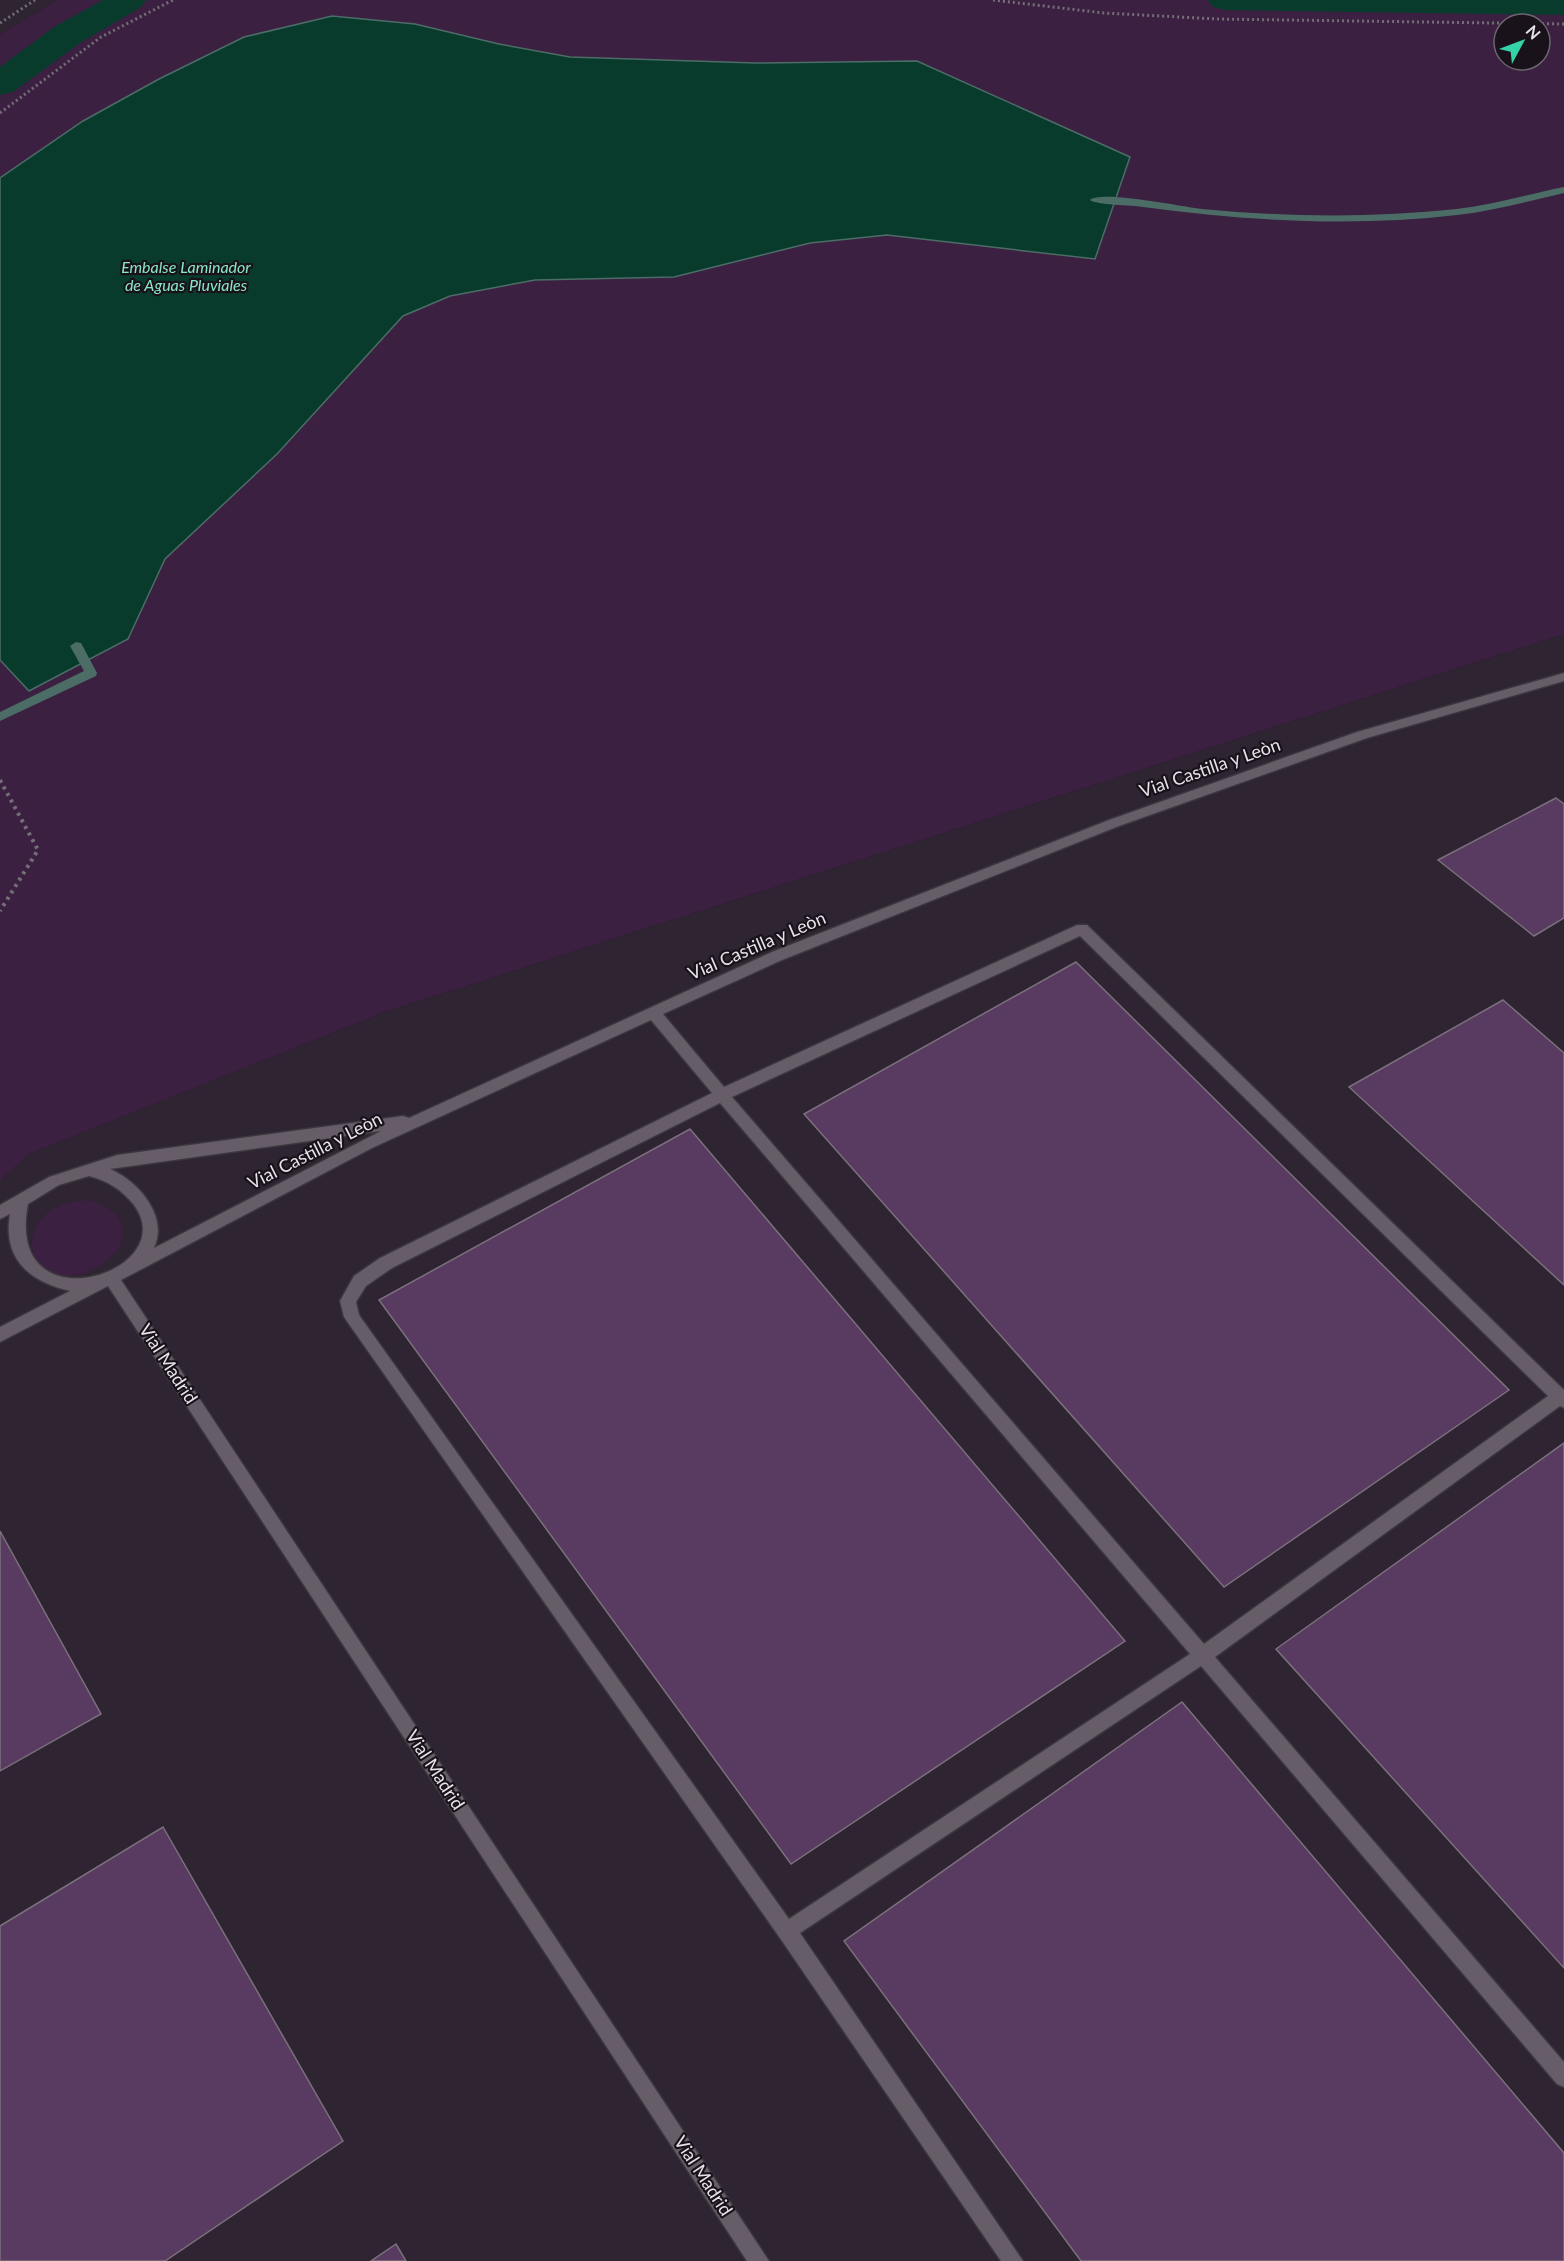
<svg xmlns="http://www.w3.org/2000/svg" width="1564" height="2261" font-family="Lato,sans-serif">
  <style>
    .built { fill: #2f2431 }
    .green { fill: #3b2041; fill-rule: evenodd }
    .water { fill: #093b2d; stroke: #4c6d66; stroke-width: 1.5 }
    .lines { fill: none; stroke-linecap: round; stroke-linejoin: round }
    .stream { fill: #4c6d66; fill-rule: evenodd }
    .canal { fill: #093b2d; fill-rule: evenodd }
    .building { fill: #593a60; stroke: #7a717c; stroke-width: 1.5 }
    .lane-casing { stroke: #3c373e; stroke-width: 3 }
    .path-far1 { stroke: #746e76; stroke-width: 3; stroke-dasharray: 2 3; stroke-linecap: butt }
    .path { stroke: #746e76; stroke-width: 4; stroke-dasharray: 3 4.5; stroke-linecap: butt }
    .lane { fill: #665d68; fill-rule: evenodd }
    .labels { text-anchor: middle; stroke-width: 4.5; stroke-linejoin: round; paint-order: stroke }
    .far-water-label { font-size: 16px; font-style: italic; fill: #88e6c4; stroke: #19121b }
    .street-label { font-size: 18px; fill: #e8e3ea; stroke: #19121b }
  </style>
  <rect width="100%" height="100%" fill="#221b24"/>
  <g class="built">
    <path d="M0 0H58L0 34Z"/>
    <path d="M1564 634V2261H0V1181L29 1154 382 1013Z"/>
  </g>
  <g class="green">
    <path d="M58 0H1564V634L382 1013 29 1154 0 1181V660L29 691 128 639 164 559 277 454 404 316 450 296 535 280 674 277 810 243 887 235 1094 259 917 61 755 63 570 57 499 44 415 24 332 16 244 37 159 79 83 121 0 178V34ZM1504 24H1540V60H1504Z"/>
    <path d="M88 1200C108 1205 130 1219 120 1244 115 1255 105 1263 94 1269 26 1302 0 1205 88 1200Z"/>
  </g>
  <path class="water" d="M332 16 415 24 499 44 570 57 755 63 917 61 1130 157 1095 259 887 235 810 243 674 277 535 280 450 296 403 316 277 454 165 559 128 639 29 691 0 660V178L83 121 159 79 244 37Z"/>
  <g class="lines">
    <g class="stream">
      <path d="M1564 187V193C1529 201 1493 211 1457 215 1353 227 1246 221 1143 207 1132 205 1096 205 1090 200 1102 190 1182 207 1202 209 1286 217 1373 218 1457 209 1493 205 1529 194 1564 187Z"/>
      <path d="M76 642 81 643 97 673 96 676 0 721V712L84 671 70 646Z"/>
    </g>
    <g class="canal">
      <path d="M103 0H146L141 7 80 43 13 92 0 95V67L54 27Z"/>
      <path d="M1208 0H1564V15L1225 10 1213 7Z"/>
    </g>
  </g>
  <g class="building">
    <path d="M1556 798 1564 804V918L1534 936 1438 860Z"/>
    <path d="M1076 962 1509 1390 1224 1587 804 1114Z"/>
    <path d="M1503 1000 1564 1053V1285L1349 1087Z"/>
    <path d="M690 1129 1125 1641 791 1864 379 1300Z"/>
    <path d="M1564 1443V1968L1276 1649Z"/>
    <path d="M0 1531 101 1714 0 1771Z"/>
    <path d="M1182 1702 1564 2153V2261H1081L844 1941Z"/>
    <path d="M163 1827 343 2141 165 2261H0V1926Z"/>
    <path d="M396 2244 406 2261H371Z"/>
  </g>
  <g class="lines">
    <defs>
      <path id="lane" d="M1564 673V681L1367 738 1119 826 782 960 663 1014 724 1087 1077 925H1087L1564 1390V1408L1560 1406 1215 1657 1564 2062V2087L1557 2084 1201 1666 800 1933 1023 2261H1001L780 1938 344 1317 340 1301 354 1276 380 1258 712 1093 651 1020 372 1148 121 1280 769 2261H747L108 1286 0 1342V1327L70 1291C30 1282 2 1259 10 1214L0 1219V1205L49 1177 117 1155 403 1116 409 1118 772 952 1109 820 1357 732ZM1080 936 1548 1396 1204 1644 732 1097ZM720 1103 1190 1654 789 1919 359 1315 356 1302 366 1286 392 1268ZM381 1131 154 1248C169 1216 138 1181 110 1169ZM89 1176C108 1181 121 1189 134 1205 184 1273 4 1329 28 1204L59 1185Z"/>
    </defs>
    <use href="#lane" class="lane-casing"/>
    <g class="path-far1">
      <path d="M993 0 1104 13 1217 19 1564 24"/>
      <path d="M0 23 35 0"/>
      <path d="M0 113 101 37 173 0"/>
    </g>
    <path class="path" d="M0 780 38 850 0 911"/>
    <use href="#lane" class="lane"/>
  </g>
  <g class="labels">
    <g class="far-water-label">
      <text x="186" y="273">Embalse Laminador<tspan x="186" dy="18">de Aguas Pluviales</tspan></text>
    </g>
    <g class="street-label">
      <text transform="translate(1210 768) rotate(-19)" y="6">Vial Castilla y Leòn</text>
      <text transform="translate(757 946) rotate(-23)" y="6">Vial Castilla y Leòn</text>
      <text transform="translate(315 1151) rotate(-27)" y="6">Vial Castilla y Leòn</text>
      <text transform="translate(168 1364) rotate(57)" y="6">Vial Madrid</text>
      <text transform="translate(435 1770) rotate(57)" y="6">Vial Madrid</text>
      <text transform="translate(703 2176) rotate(57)" y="6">Vial Madrid</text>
    </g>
  </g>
  <g transform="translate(1522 42) rotate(49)"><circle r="28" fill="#19121b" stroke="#6c666e" stroke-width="1.5"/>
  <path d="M0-4.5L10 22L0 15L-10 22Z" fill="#34d4a8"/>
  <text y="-9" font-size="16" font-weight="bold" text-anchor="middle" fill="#e8e3ea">N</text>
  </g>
</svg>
